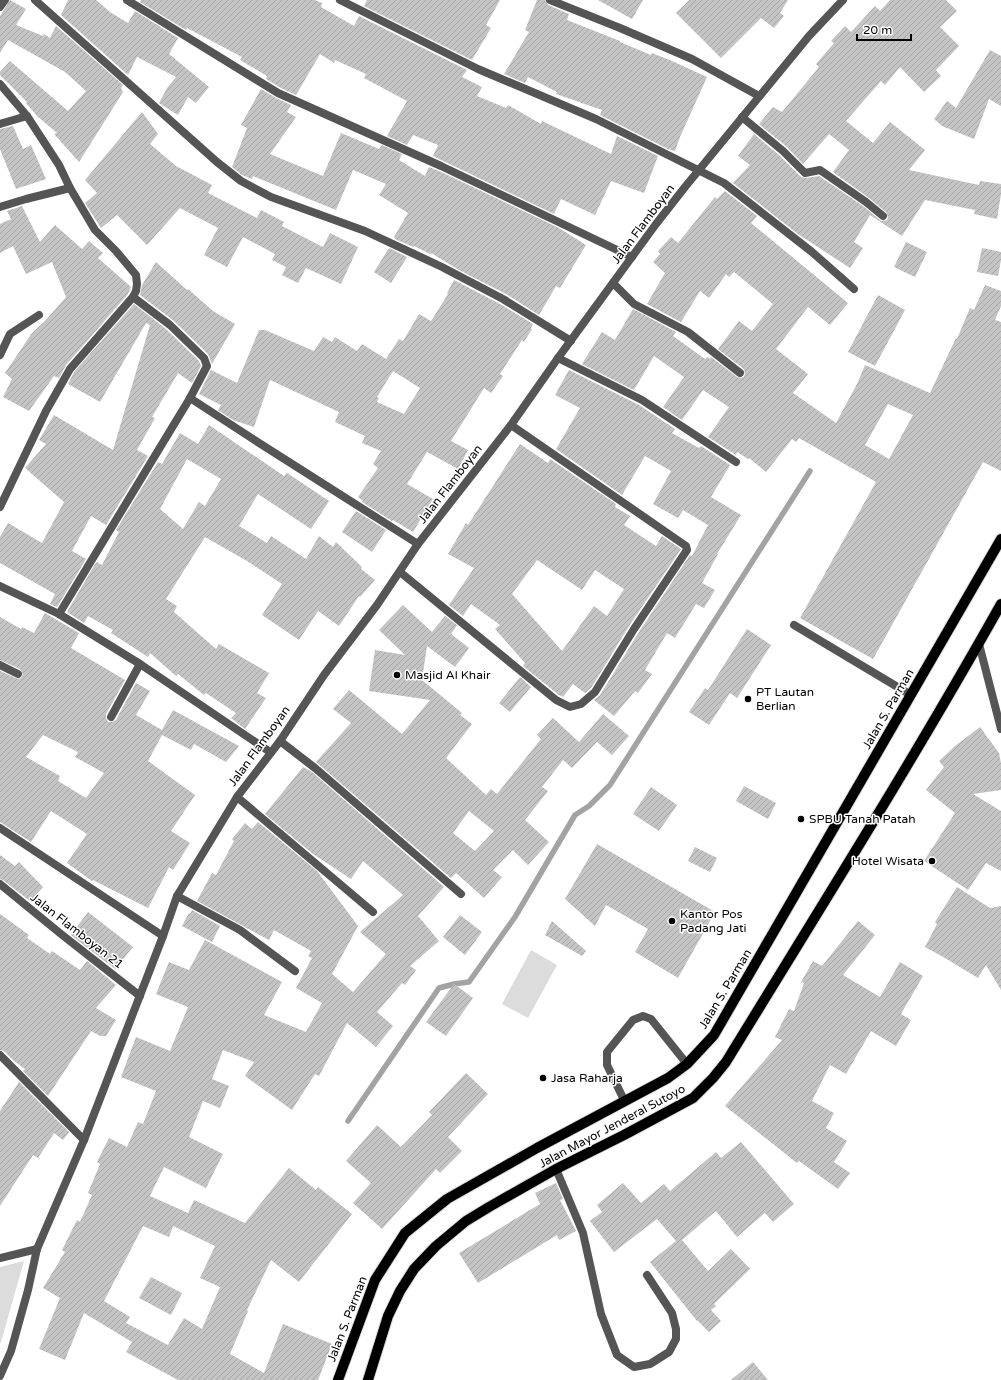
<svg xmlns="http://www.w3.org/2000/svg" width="1001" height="1380" font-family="'Varela Round',sans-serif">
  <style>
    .garden { fill: #dcdcdc }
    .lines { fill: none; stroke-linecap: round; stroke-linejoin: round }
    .stream { stroke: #a3a3a3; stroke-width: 5.5 }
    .building { fill: url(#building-hatch); fill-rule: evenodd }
    .primary-casing { stroke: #dbdbdb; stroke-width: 12 }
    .service { stroke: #555; stroke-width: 8 }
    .minor { stroke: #555; stroke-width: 8 }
    .tertiary { stroke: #555; stroke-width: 8 }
    .primary { stroke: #000; stroke-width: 10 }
    .poi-dot { fill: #000; stroke: #fff; stroke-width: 1.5 }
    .labels { text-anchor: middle; stroke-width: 3; stroke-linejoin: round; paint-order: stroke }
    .street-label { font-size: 12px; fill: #000; stroke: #fff }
    .poi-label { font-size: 12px; fill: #000; stroke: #fff; text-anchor: start }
  </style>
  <defs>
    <pattern id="building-hatch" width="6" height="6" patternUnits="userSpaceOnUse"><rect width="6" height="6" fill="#c4c4c4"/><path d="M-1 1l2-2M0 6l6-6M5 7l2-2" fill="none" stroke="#a7a7a7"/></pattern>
  </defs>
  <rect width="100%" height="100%" fill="#fff"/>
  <g class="garden">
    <path d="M531 950 557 965 528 1018 502 1004Z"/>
    <path d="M24 1261 1 1342 0 1344V1267Z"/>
  </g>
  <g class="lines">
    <path class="stream" d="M348 1121 439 988 454 984 469 982 515 917 575 815 589 806 610 785 810 471"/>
  </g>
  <g class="building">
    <path d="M10 0 26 9 16 25 43 36 44 34 50 38 56 26 123 85 121 88 123 92 79 162 54 134 57 133 37 116 26 103 27 102 0 75V72L10 61 68 111 86 91 65 72 8 40 0 53V16Z"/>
    <path d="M68 0H96L110 12 128 23 135 11 178 38 169 54 209 87 196 103 188 97 178 115 162 105 159 103 167 88 176 77 137 57 128 75 61 15Z"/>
    <path d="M141 0H315L322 3 321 7 354 26 359 16 467 70 462 77 482 87 477 96 506 108 508 105 541 124 542 121 611 154 617 136 658 156 644 193 611 181 595 215 561 199 554 214 433 156 438 145 413 135 407 145 387 136 407 101 364 78 366 74 335 60 334 63 320 54 296 95 281 88 266 79 267 76 240 60 242 57 187 28 186 30 140 2Z"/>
    <path d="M367 0H500L486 25 491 28 472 60 364 6Z"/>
    <path d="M537 0H545L548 5 569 14 567 20 620 41V42L651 55 652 53 672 61 707 77 680 137 675 151 668 149 600 115 602 110 556 94 557 92 528 77 525 83 504 74 529 32 525 30Z"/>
    <path d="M598 0H643L632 19Z"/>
    <path d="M689 0H788L780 13 784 16 774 28 761 18 721 58 676 13Z"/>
    <path d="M890 0H946L957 11 940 27 959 46 936 70 941 76 924 92 900 67 885 85 881 81 846 121 873 143 890 122 925 150 909 170 979 185 980 181 1001 184V194L997 219 974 214 975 210 925 200 902 236 870 215 854 242 863 248 850 268 798 234 733 183 750 165 738 156 754 134 779 155 801 177 806 178 819 176 863 206 880 220 882 221 887 220 888 217 886 212 869 198 833 172 849 150 829 134 803 164 787 147 759 124 773 107 782 112 819 67 816 64 834 43 831 41 845 26 851 32 875 6 880 11Z"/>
    <path d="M990 50 1001 56V106L989 99 974 139 942 126 934 119 947 101 956 108Z"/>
    <path d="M261 89 276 98 291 105 287 112 296 117 270 154 323 176 341 133 379 149 382 145 402 154 399 160 425 176 429 167 439 171 559 228 586 245 560 288 556 286 539 315 506 294 459 270 431 253 430 254 414 246 413 247 395 239 394 237 408 213 379 195 386 184 353 170 336 210 253 176 252 179 242 175 232 167 247 128 241 125Z"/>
    <path d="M142 112 158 134 150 144 176 166 212 185 208 193 257 218 261 210 284 222 282 226 323 247 330 233 358 247 341 284 306 268 298 283 282 275 286 267 272 260 275 254 243 237 227 267 204 255 218 228 180 208 147 245 117 215 101 228 85 203 97 193 85 180Z"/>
    <path d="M13 126 23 149 31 145 46 179 16 189 0 149V129Z"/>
    <path d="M725 191 757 216 751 223 848 303 830 325 808 307 776 349 808 374 793 393 836 423 858 382 865 365 930 393 956 338 957 339 970 308 974 310 985 285 1001 291V306L995 320 1001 322V471L983 462 873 659 800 618 876 482 799 438 796 442 792 439 766 472 749 458 748 459 737 452 736 455 708 437 729 407 703 390 682 420 663 407 684 377 654 356 634 390 582 364 602 332 615 340 633 309 676 332 673 336 705 359 707 357 710 359 711 357 737 377 740 378 744 377 745 373 744 369 718 349 739 321 752 331 773 304 734 272 729 277 726 274 709 298 700 291 681 322 647 304 665 273 653 262 660 254 658 251 671 237 678 243 715 197 717 199ZM888 404 913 415 889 459 865 445Z"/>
    <path d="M22 206 40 242 55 225 82 249 89 241 103 253 98 258 131 287 128 294 66 365 59 378 54 376 29 411 3 397 12 379 5 373 32 333 45 321 66 297 52 262 26 274 13 246 0 253V224L11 219 7 211Z"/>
    <path d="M906 242 927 252 915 277 894 267Z"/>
    <path d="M389 248 407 257 391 283 374 272Z"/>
    <path d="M982 248 1001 252V260L998 276 977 272Z"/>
    <path d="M156 262 187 290 188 289 213 311 235 324 212 364 208 354 174 321 140 295 142 285Z"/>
    <path d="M454 280 500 304 533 324 531 328 532 329 524 342 522 340 500 374 503 376 491 393 484 388 451 441 468 450 458 469 427 452 407 484 433 499 413 532 393 520 392 521 362 502 363 501 358 497 378 468 373 464 381 451 362 443 365 436 335 422 339 412 270 380 254 427 233 420 218 410 221 405 199 394 211 370 237 383 259 330H265L314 351 323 337 332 342 335 337 357 351 362 344 386 359 399 339 403 341 419 314 431 321 448 294 447 293ZM393 371 420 388 404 414 377 402 379 398 377 397Z"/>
    <path d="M878 295 905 310 875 366 848 352Z"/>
    <path d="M134 304 166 329 199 361 201 366 192 383 178 373 152 417 155 418 137 450 148 456 106 525 91 516 72 551 86 559 57 607 50 604 55 594 0 563V537L8 523 42 543 64 502 25 468 46 444 39 440 54 415 113 450 150 325 146 323 100 402 68 384 74 372Z"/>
    <path d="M569 370 639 405 675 429 672 433 699 448 701 446 730 465 711 497 741 515 717 554H718L702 583 715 590 704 608 696 604 675 638 667 633 645 670 652 674 638 693 635 691 614 716 594 700 600 695 639 632 690 555 692 556 708 525 683 510 678 518 653 504 671 471 645 456 622 495 556 449 580 408 555 395Z"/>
    <path d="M209 425 284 476 287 473 329 501 311 529 258 494 239 526 267 543 271 536 306 559 319 536 333 547 336 542 362 567 361 569 375 580 360 597 359 596 339 626 318 611 299 640 262 615 282 584 247 561 205 537 166 599 177 606 174 612 216 649 219 644 269 673 257 693 266 698 245 729 231 718 236 713 206 693 204 695 178 674 176 676 150 653 148 657 111 633 113 630 88 616 84 623 67 612 95 564 97 562 102 565 119 532 116 530 158 462 162 464 180 433 198 444ZM187 459 221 479 205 506 199 502 183 529 160 509Z"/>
    <path d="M520 444 548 463 550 459 616 504 615 507 630 516 624 525 656 546 662 536 681 549 629 626 591 688 585 693 573 684 563 697 559 695 523 666 525 663 495 629 500 625 471 604 463 616 449 605 474 568 448 554 466 523 468 525ZM537 560 582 590 595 570 624 589 607 616 594 606 562 651 512 594Z"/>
    <path d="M356 511 386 530 372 552 342 532Z"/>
    <path d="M403 605 432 632 445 616 457 625 451 634 469 648 455 667 427 646 422 680 462 713 460 715 472 724 446 758 486 795 491 789 497 794 541 739 537 735 553 718 579 742 603 714 629 736 612 755 597 742 572 768 563 760 542 787 548 791 525 820 549 842 528 865 513 850 493 870 502 877 484 898 456 873 451 878 316 762 351 723 333 709 349 690 402 734 430 700 369 691 375 650 405 655 379 630ZM469 811 494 831 475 851 453 833Z"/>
    <path d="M45 613 79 633 71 648 125 680 106 714V718L108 722H112L116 720 136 683 150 691 136 715 162 730 173 710 239 746 226 762 194 744 191 750 162 735 148 761 195 795 171 831 190 843 173 870 169 867 148 908 93 880 92 881 67 863 87 834 51 811 31 842 0 822V671L18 679 21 678 23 674 20 669 0 660V617L21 629 22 627 34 633ZM43 735 78 752 75 757 104 773 86 798 58 781 60 776 26 757Z"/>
    <path d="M747 629 771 645 737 698 730 693 709 725 689 712 705 688 708 690Z"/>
    <path d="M520 677 531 687 510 712 499 703Z"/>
    <path d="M980 727 999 753 1001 763V790L973 794 1001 811V871L986 863 968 890 924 861 955 813 926 790 944 767 939 761 955 746Z"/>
    <path d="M303 767 312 772 444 887 418 916 439 941 410 966 416 970 405 985 402 983 377 1012 393 1026 376 1047 347 1023 319 1076 315 1074 292 1110 245 1076 254 1062 223 1050 212 1079 229 1086 220 1108 203 1101 189 1137 223 1154 206 1188 164 1167 150 1196 188 1213 194 1200 245 1223 289 1168 316 1190 318 1187 352 1214 299 1282 271 1260 247 1310 248 1311 230 1354 264 1373 283 1324 332 1344 318 1380H178L126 1352 132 1342 84 1313 65 1360 39 1349 60 1298 43 1288 65 1252 62 1250 77 1220 80 1222 92 1195 88 1193 100 1164 97 1162 109 1138 127 1147 138 1122 143 1124 156 1091 121 1077 136 1037 170 1051 188 1007 156 994 169 962 189 970 205 940 282 982 264 1015 306 1032 322 1003 296 988 312 958 308 956 311 951 274 930 269 940 197 901 212 873 216 875 234 841 232 839 245 823 252 829 258 822 317 871 358 926 332 974 353 992 386 954 360 932 403 895 363 861 351 879 313 854 265 814ZM143 1226 169 1237 173 1226 215 1246 200 1278 220 1287 202 1329 184 1318 168 1345 126 1323 130 1317 104 1301Z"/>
    <path d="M744 786 776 803 768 819 736 801Z"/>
    <path d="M651 787 677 805 659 831 633 814Z"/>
    <path d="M597 844 715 912 678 978 635 952 648 929 606 905 595 926 565 899Z"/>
    <path d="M695 847 717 858 710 872 688 861Z"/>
    <path d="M0 855 15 866 19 862 43 887 30 901 3 880 0 879Z"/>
    <path d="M957 887 990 908 1001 906V990L986 965 978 978 945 958 925 947 937 924 935 922Z"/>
    <path d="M192 910 220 926 212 942 182 926 189 913 190 914Z"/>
    <path d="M88 912 133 947 115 969 71 935Z"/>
    <path d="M0 914 29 935 27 938 50 954 52 951 80 970 87 961 116 985 96 1008 116 1020 106 1036H100L91 1031 48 1096 23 1071 25 1069 14 1061 4 1051 0 1050Z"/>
    <path d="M460 915 482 932 465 955 443 937Z"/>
    <path d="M552 921 586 951 582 956 545 935Z"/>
    <path d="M858 921 875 935 843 975 880 997 900 962 923 976 901 1014 911 1020 896 1046 871 1031 846 1074 830 1065 812 1101 834 1113 826 1128 847 1141 834 1162 850 1173 838 1189 799 1161 797 1163 725 1106 782 1040 775 1037 789 1009 794 1011 804 983 801 982 813 961 822 966Z"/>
    <path d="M454 984 473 998 446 1036 426 1022Z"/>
    <path d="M466 1073 488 1094 448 1137 462 1151 440 1173 436 1169 382 1229 353 1203 371 1183 346 1161 377 1125 401 1147 432 1115 429 1112Z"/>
    <path d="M19 1082 69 1132 63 1140 54 1133 38 1158 33 1155 0 1206V1111Z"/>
    <path d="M741 1142 794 1204 773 1222 765 1213 737 1237 716 1211 682 1240 708 1271 731 1249 750 1269 714 1304 716 1306 711 1310 721 1321 709 1332 698 1321H697L650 1262 676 1241 657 1219 614 1252 590 1221 602 1212 597 1205 623 1183 641 1203 664 1184 670 1191 716 1152 721 1158Z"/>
    <path d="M556 1183 563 1199 560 1200 576 1231 559 1240 557 1235 478 1283 459 1253 540 1204 535 1193Z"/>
    <path d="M151 1277 182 1293 171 1315 139 1298Z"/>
    <path d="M753 1362 768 1380H731Z"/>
  </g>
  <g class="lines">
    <defs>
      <g id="primary">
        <path d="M338 1380 375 1280 405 1233 447 1199 537 1148 668 1078 687 1064 714 1035 1001 539"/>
        <path d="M368 1380 388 1316 400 1291 414 1269 436 1246 466 1221 489 1207 556 1169 624 1135 693 1098 713 1078 726 1062C819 910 914 759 1001 604"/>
      </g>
    </defs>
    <use href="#primary" class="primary-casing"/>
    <path class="service" d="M625 1102 607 1065V1052L633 1020 643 1016 651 1019 687 1064"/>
    <g class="minor">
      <path d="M35 0 217 162 241 181 271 197 365 231 442 267 503 299 571 341"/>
      <path d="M127 0 278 93 441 166 632 257"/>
      <path d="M340 0 478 69 596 119 724 183 812 252 854 289"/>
      <path d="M550 0 620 28 692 59 759 96"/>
      <path d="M0 7 5 0"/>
      <path d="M0 84 27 116 59 165 70 188 95 230 116 251 136 275 137 284 136 291 133 297 70 369 46 411 0 507"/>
      <path d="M742 117 783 151 805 173 820 170 866 202 883 216"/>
      <path d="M0 124 27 116"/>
      <path d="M0 207 26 199 70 188"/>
      <path d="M613 283 634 304 688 332 740 373"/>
      <path d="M0 355 10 334 39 315"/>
      <path d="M558 358 642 400 736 462"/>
      <path d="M190 398 253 439 418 544"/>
      <path d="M400 572 556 700 570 707 581 704 595 692 634 629 687 550 686 546 511 425"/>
      <path d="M0 586 59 614 140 664 270 752"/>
      <path d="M59 614 190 398 207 366 204 358 170 325 133 297"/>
      <path d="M794 625 911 695"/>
      <path d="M979 644 1001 729"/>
      <path d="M0 665 18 674"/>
      <path d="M111 717 140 664"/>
      <path d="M280 741 315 768 461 894"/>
      <path d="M237 797 373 912"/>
      <path d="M0 828 163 936"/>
      <path d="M0 884 61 934 140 996"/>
      <path d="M177 896 240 930 295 971"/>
      <path d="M0 1055 84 1140"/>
      <path d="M556 1169 583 1233 601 1314 617 1355 634 1367 650 1364 669 1352 676 1339V1329L672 1313 647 1275"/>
    </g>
    <g class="tertiary">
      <path d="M0 1258 37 1249"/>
      <path d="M0 1376 11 1351 28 1290 37 1249 84 1140 163 936 177 896 237 797 280 741 324 675 377 605 418 544 511 425 558 358 656 224 685 187 809 36 843 0"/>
    </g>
    <use href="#primary" class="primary"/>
  </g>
  <g class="poi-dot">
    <circle cx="397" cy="675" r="4"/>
    <circle cx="748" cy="699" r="4"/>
    <circle cx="801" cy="819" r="4"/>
    <circle cx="932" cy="861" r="4"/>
    <circle cx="672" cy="921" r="4"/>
    <circle cx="543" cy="1078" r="4"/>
  </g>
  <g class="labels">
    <g class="street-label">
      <text transform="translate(643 224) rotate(-53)" y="4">Jalan Flamboyan</text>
      <text transform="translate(450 484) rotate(-52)" y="4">Jalan Flamboyan</text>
      <text transform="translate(888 709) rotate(-60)" y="4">Jalan S. Parman</text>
      <text transform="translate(259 746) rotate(-54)" y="4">Jalan Flamboyan</text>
      <text transform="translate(77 931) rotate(38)" y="4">Jalan Flamboyan 21</text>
      <text transform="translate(725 989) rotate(-59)" y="4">Jalan S. Parman</text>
      <text transform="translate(612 1126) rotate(-28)" y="4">Jalan Mayor Jenderal Sutoyo</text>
      <text transform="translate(347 1319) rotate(-69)" y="4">Jalan S. Parman</text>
    </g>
    <g class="poi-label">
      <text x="405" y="679">Masjid Al Khair</text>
      <text x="756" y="696">PT Lautan<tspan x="756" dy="14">Berlian</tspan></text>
      <text x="809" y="823">SPBU Tanah Patah</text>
      <text x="924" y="865" text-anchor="end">Hotel Wisata</text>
      <text x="680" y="918">Kantor Pos<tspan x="680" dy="14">Padang Jati</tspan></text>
      <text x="551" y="1082">Jasa Raharja</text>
    </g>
  </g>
  <path d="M857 34v6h54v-6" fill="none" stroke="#000000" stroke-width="2"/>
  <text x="863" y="34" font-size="12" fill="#000000" stroke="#ffffff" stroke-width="3" paint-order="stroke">20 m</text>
</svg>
